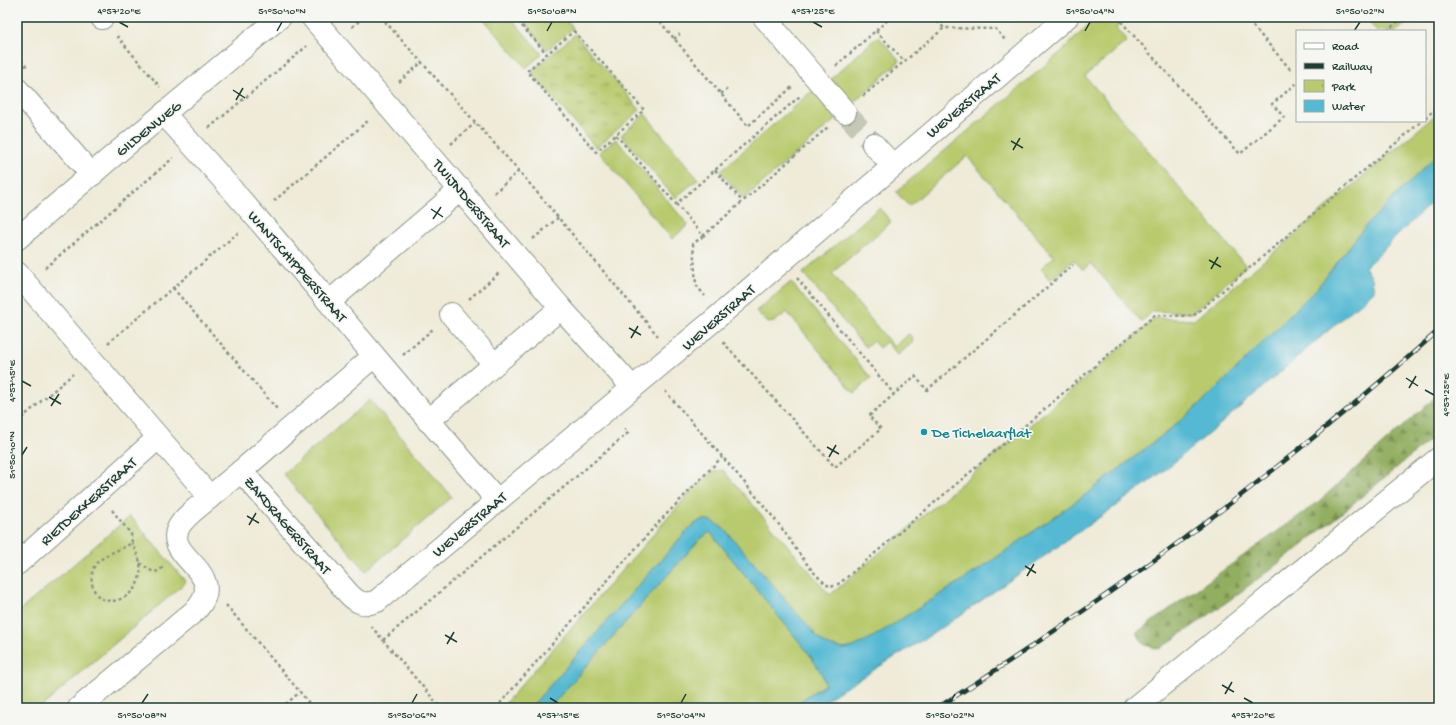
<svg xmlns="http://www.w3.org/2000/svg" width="1456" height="725" font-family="'Gochi Hand',sans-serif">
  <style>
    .grass { fill: #b8ca6d; stroke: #6c8450 }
    .forest { fill: url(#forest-firs); stroke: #58764a }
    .park { fill: url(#park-tufts); stroke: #6c8450 }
    .water { fill: #54b9d3; stroke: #3a7b84 }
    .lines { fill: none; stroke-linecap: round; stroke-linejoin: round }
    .minor-tunnel { stroke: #c5c8b7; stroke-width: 22; stroke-dasharray: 22 11; stroke-linecap: butt }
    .minor-casing { stroke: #879486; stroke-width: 24 }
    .path { stroke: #879486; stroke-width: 2.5; stroke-dasharray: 3 3; stroke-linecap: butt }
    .minor { stroke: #fff; stroke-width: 22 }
    .rail-casing { stroke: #1f3d34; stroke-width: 4.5 }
    .rail { stroke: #f6f6f2; stroke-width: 3; stroke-dasharray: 9; stroke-linecap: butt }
    .ticks { fill: none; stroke: #1f3d34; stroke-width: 1.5 }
    .culture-dot { fill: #0f9aa8; stroke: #f6f6f2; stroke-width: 1.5 }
    .labels { text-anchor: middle; stroke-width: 3.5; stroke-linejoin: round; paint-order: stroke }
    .street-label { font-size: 15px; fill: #1f3d34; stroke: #f6f6f2 }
    .culture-label { font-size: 15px; fill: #0d838f; stroke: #f6f6f2; text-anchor: start }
    .neatline { fill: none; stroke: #1f3d34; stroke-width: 1.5 }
    .ticks-label { font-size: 10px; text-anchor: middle; fill: #1f3d34 }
  </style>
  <defs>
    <pattern id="forest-firs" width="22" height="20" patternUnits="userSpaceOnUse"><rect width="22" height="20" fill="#92ae60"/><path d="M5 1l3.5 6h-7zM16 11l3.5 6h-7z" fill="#778f50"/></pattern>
    <pattern id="park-tufts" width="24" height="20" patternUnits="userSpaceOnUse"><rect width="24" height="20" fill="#b8ca6d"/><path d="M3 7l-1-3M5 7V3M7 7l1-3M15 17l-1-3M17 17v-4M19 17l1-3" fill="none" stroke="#95a55a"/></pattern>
  </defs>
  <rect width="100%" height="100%" fill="#f6f6f2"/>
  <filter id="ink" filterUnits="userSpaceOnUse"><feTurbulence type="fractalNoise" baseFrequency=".025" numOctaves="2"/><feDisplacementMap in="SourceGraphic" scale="8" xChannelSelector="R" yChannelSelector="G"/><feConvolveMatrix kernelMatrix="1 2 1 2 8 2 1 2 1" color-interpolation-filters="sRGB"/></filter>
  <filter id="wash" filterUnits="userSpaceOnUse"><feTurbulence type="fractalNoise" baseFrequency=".012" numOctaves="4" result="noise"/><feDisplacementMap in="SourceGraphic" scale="16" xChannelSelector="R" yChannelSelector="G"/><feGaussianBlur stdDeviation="0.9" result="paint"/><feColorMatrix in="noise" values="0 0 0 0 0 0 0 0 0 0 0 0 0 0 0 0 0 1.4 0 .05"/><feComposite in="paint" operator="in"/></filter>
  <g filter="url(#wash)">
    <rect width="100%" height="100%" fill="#efebd8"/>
    <g class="grass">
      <path d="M482 17H510L542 54 526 68Z"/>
      <path d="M520 17H564L573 28 547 50Z"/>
      <path d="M1097 17H1114L1120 24 1116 28 1127 41 1085 76 1246 266 1192 313 1153 311 1141 322 1091 263 1083 270 1074 260 1050 280 1041 268 1054 257 967 156 909 206 896 192 1061 52Z"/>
      <path d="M1365 17H1413L1397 31H1377Z"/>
      <path d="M878 36 900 61 853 103 831 79Z"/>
      <path d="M812 91 836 119 744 199 720 171Z"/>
      <path d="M1439 112V153L1367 224 1317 288 1206 399 1168 431 1088 493 980 569 873 637 854 647 844 649 829 646 821 641 725 530 711 520H700L683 535 530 708H501L694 488 712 472 723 470 830 595 1156 318 1194 320Z"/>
      <path d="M645 114 698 179 675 198 621 135Z"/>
      <path d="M616 139 688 225 672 239 599 152Z"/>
      <path d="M879 208 890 220V223L832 273 894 347 909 334 913 338 912 343 898 355 886 342 879 348 873 341 865 347 803 273Z"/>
      <path d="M791 282 871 378 854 393 787 312 774 322 768 323 756 311Z"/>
      <path d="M370 400 452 497 366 571 283 474Z"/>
      <path d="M130 516 186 582 40 708H17V613Z"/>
      <path d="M710 532 810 655 823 676 825 684 790 708H549L699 540Z"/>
    </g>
    <path class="forest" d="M1439 394V432C1349 508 1258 584 1159 649L1145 645 1136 633 1317 503Z"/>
    <path class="park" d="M575 34 640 110 596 148 531 72Z"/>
    <path class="water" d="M1439 153V196C1413 219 1390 244 1365 267L1372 278 1374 291 1218 426 1161 473 1117 505 945 626 835 694 816 708H790L825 685 823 676 810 655 710 532 699 540 549 708H530L683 535C698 519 706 514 725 530L821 641 829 646 844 649 854 647 873 637 980 569 1088 493 1168 431 1206 399 1317 288 1367 224Z"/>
  </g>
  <g filter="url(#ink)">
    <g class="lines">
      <path class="minor-tunnel" d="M845 112 873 144"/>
      <defs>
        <g id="minor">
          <path d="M312 17 561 308 632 387"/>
          <path d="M764 17 845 112"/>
          <path d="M102 18 103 17"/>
          <path d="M17 89 92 175"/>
          <path d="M164 114C279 239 386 372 497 500"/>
          <path d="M873 144 893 166"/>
          <path d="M17 239 107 161 280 17"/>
          <path d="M17 273 210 497 241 471 348 593C357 603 364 606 377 601L708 325 1067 17"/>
          <path d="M329 302 461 189"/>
          <path d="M451 314 494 364"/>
          <path d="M428 421 561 308"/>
          <path d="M241 471 374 356"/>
          <path d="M17 564 158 438"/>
          <path d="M79 708 197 609C230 570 159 557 180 525 187 514 200 506 210 497"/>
          <path d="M1134 708 1439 458"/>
        </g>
      </defs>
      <use href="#minor" class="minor-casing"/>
      <g class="path">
        <path d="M381 17 519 171 658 336"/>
        <path d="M514 17 547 54"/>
        <path d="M656 17 748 126 792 87"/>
        <path d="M933 17 944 28 996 29 1005 40"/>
        <path d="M1117 17 1240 154 1284 117 1272 104 1297 83"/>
        <path d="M1245 17 1291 70"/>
        <path d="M352 27 364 17"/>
        <path d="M574 31 644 110 596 152 527 71Z"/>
        <path d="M876 31 904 61"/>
        <path d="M1387 31 1403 17"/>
        <path d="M117 36 160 87"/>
        <path d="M674 39 680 34"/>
        <path d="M17 55 27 67"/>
        <path d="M836 66 891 17"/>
        <path d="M399 82 421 63"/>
        <path d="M721 94 727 89"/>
        <path d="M863 96 944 28"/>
        <path d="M1425 118 1439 106"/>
        <path d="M209 128 307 46"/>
        <path d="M616 135 676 204 800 96"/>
        <path d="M451 144 475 123"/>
        <path d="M715 170 742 201"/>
        <path d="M494 193 519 171"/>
        <path d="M274 201 369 120"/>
        <path d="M676 204 703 236 693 244 696 285 705 296"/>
        <path d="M703 236 828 127"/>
        <path d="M533 239 559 217"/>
        <path d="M45 268 173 158"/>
        <path d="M797 278 894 394"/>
        <path d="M173 288 277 409"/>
        <path d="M469 299 500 272"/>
        <path d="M723 342 835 467 881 429 869 416 915 376 927 390 1073 265"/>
        <path d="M108 343 239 232"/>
        <path d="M403 355 433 329"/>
        <path d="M665 391C703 435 741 477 777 522 791 540 812 577 831 587L840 583 1155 315 1193 316 1422 121"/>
        <path d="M17 422 73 374"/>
        <path d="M112 510 131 534 132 543C120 550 104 554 95 565 92 570 91 577 92 583 97 616 146 600 140 563 139 556 134 549 132 543"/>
        <path d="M140 563 153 572 159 571 163 567"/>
        <path d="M226 605 300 692"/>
        <path d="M371 626 441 708"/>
        <path d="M383 640 628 433 623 427"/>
        <path d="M281 708 300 692 313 708"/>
        <path d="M496 708 657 524 722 457"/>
      </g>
      <use href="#minor" class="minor"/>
      <defs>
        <path id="rail" d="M937 708C1114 596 1283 470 1439 330"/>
      </defs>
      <use href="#rail" class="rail-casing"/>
      <use href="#rail" class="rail"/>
    </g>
  </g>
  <path class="ticks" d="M119 22 128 27M813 22 822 27M277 31 282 22M547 31 552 22M1085 31 1090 22M1354 31 1360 22M233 90 245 98M236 100 243 88M1011 141 1023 148M1013 150 1020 138M431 209 443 217M433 219 441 207M1209 260 1221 267M1211 269 1218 257M629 328 641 335M631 338 638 326M1406 378 1418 386M22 381 31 386M1409 388 1416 376M1425 390 1434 395M49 397 61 404M51 406 59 394M827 447 839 454M22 455 27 447M829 457 836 445M247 516 259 523M249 525 256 513M1025 566 1036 573M1027 576 1034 564M445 635 457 642M447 644 454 632M1222 685 1234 692M1225 694 1232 682M550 698 558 703M1244 698 1253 703M142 703 148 694M412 703 417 694M681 703 686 694M950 703 955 694"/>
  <circle class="culture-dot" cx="924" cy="432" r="4"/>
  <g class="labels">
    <g class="street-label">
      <text transform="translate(963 105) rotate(-40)" y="5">WEVERSTRAAT</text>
      <text transform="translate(148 128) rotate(-39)" y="5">GILDENWEG</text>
      <text transform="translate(472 203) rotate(50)" y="5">TWIJNDERSTRAAT</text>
      <text transform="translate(298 266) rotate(49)" y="5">WANTSCHIPPERSTRAAT</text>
      <text transform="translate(718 317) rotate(-41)" y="5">WEVERSTRAAT</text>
      <text transform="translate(88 501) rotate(-42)" y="5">RIETDEKKERSTRAAT</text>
      <text transform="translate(469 524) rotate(-40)" y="5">WEVERSTRAAT</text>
      <text transform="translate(288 525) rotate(49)" y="5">ZAKDRAGERSTRAAT</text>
    </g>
    <g class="culture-label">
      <text x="932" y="437">De Tichelaarflat</text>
    </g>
  </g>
  <rect width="1456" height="725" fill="none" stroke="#f6f6f2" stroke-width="44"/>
  <rect x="1296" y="30" width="130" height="92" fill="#f6f6f2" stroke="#a0aca6"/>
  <rect x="1304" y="43" width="20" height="6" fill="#ffffff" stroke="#a0aca6"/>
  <text x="1332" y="50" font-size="12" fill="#1f3d34">Road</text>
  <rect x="1304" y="63" width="20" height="6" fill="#1f3d34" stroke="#a0aca6"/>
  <text x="1332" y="70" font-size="12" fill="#1f3d34">Railway</text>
  <rect x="1304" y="80" width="20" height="12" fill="url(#park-tufts)" stroke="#a0aca6"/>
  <text x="1332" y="90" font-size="12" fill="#1f3d34">Park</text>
  <rect x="1304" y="100" width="20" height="12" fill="#54b9d3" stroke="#a0aca6"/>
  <text x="1332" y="110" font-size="12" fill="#1f3d34">Water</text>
  <rect x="22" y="22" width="1412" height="681" class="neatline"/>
  <g class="ticks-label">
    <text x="119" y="14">4°57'20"E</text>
    <text x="282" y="14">51°50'10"N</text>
    <text x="552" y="14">51°50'08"N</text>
    <text x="813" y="14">4°57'25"E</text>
    <text x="1090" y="14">51°50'04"N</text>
    <text x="1360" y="14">51°50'02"N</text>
    <text transform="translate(11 381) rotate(-90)" y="4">4°57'15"E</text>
    <text transform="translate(1445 395) rotate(-90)" y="4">4°57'25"E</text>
    <text transform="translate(11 455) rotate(-90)" y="4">51°50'10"N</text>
    <text x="142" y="718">51°50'08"N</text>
    <text x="412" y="718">51°50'06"N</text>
    <text x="558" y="718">4°57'15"E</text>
    <text x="681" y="718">51°50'04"N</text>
    <text x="950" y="718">51°50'02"N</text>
    <text x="1253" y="718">4°57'20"E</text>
  </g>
</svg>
